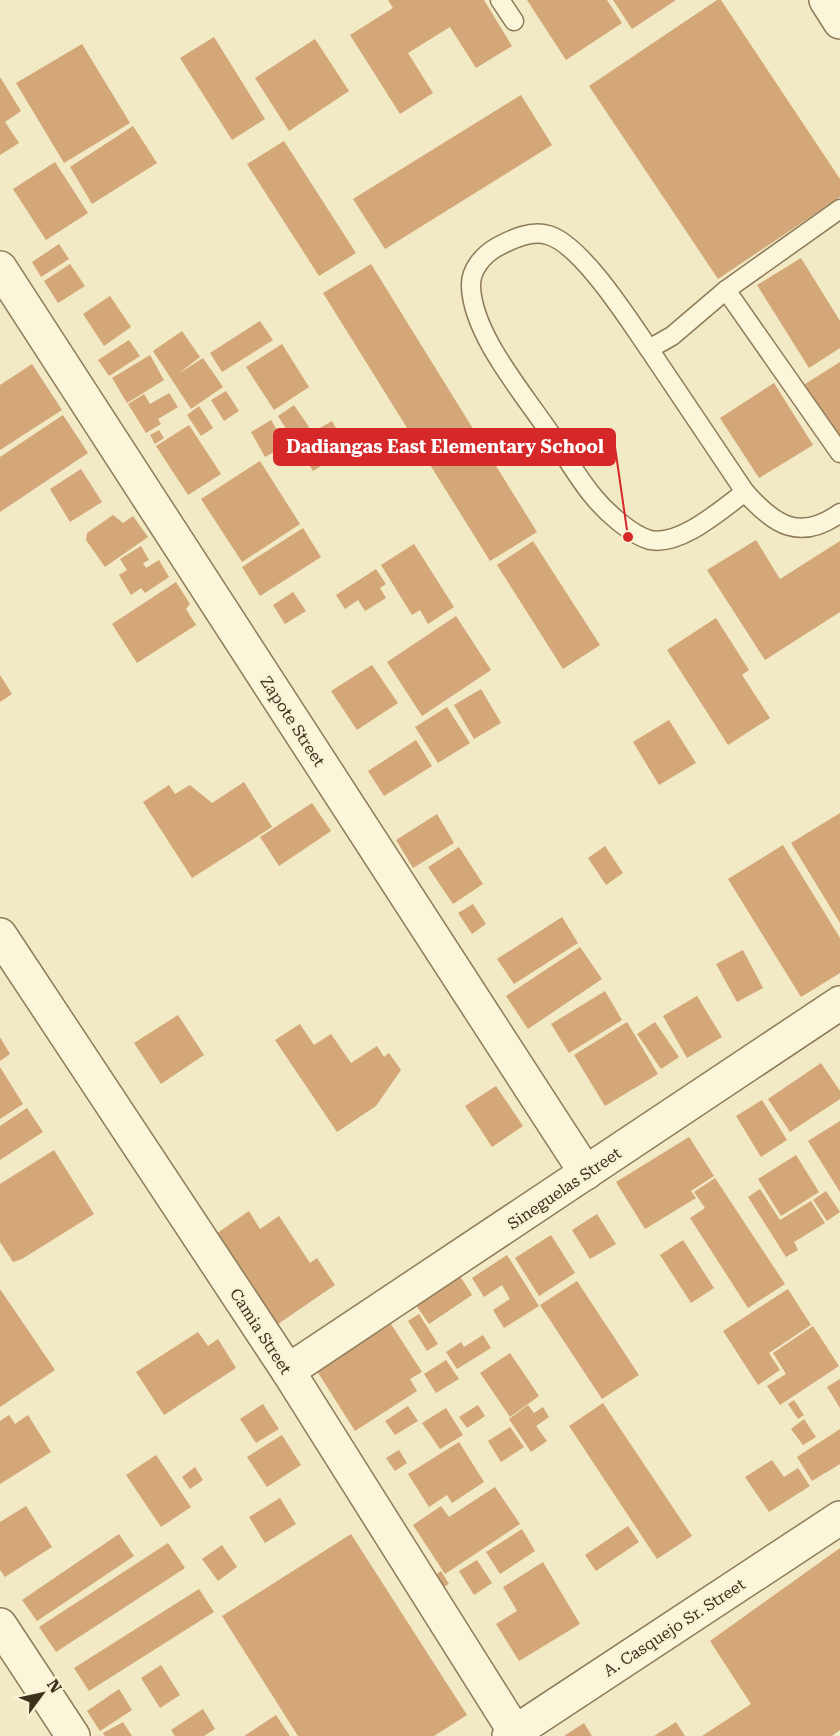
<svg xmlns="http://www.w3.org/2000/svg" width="840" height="1736" font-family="'Roboto Serif',serif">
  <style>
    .building { fill: #d3a778 }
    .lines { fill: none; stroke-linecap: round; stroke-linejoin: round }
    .service-casing { stroke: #8e7b59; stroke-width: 21 }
    .minor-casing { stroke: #8e7b59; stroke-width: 36 }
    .tertiary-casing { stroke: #8e7b59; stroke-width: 36 }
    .service { stroke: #fbf5d9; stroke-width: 18 }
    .minor { stroke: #fbf5d9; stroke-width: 33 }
    .tertiary { stroke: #fbf5d9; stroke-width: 33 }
    .labels { text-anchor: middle; stroke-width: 4.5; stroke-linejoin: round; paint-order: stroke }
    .street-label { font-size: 16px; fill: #3d311e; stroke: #f8f2d5 }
    .leader { fill: none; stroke: #d62828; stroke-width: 2 }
    .callout-dot { fill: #d62828; stroke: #f8f2d5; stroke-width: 2 }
    .callout { fill: #d62828; stroke: #d62828; stroke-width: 2 }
    .callout-label { font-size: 18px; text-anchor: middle; font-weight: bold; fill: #fff }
  </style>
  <rect width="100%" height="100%" fill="#f2e9c5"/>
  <g class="building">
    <path d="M388 0H484L512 46 476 68 450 27 408 53 433 93 400 114 350 35 393 8Z"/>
    <path d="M527 0H607L622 23 566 60Z"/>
    <path d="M613 0H676L632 29Z"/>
    <path d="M717 0H721L840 179V197L718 279 589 86Z"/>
    <path d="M214 37 265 119 232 140 180 58Z"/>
    <path d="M315 39 349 91 289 131 255 78Z"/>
    <path d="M82 44 130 123 64 163 16 83Z"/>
    <path d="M0 77 21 111 5 122 19 143 0 155Z"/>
    <path d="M521 95 552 145 385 249 353 199Z"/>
    <path d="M133 126 157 163 92 204 70 167Z"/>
    <path d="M284 141 356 253 319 276 247 164Z"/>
    <path d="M55 162 88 213 46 240 13 189Z"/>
    <path d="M59 244 69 259 41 277 32 262Z"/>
    <path d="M801 258 840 321V348L809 368 757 285Z"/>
    <path d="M70 264 85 286 58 303 44 281Z"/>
    <path d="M371 264 537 532 490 561 323 293Z"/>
    <path d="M110 296 131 327 104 346 83 314Z"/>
    <path d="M260 321 273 340 222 372 210 353Z"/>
    <path d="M182 331 200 357 178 374 203 358 223 387 191 409 153 351Z"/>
    <path d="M129 340 140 356 109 376 98 360Z"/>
    <path d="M282 344 309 387 274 410 246 367Z"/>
    <path d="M150 355 164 380 127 403 112 378Z"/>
    <path d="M840 362V445L802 386Z"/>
    <path d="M32 364 62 410 0 450V385Z"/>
    <path d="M774 383 813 445 759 478 720 418Z"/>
    <path d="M226 391 239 411 224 421 211 400Z"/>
    <path d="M169 393 178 407 158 419 161 424 146 433 128 404 144 394 150 404Z"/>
    <path d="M294 405 309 427 292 438 278 416Z"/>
    <path d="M199 406 213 428 201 436 187 415Z"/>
    <path d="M63 415 88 453 0 512V457Z"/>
    <path d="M271 420 286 445 265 457 251 432Z"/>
    <path d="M332 421 348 450 313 471 295 442Z"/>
    <path d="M189 425 221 474 188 495 156 446Z"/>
    <path d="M159 430 164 438 155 444 150 435Z"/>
    <path d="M260 461 300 524 242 562 201 499Z"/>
    <path d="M81 469 102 502 70 522 50 489Z"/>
    <path d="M113 515 123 523 133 516 148 537 105 567 86 540 87 533Z"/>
    <path d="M303 528 321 557 260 596 242 567Z"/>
    <path d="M756 540 780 579 840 541V612L765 660 707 570Z"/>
    <path d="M533 541 600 645 563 669 497 565Z"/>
    <path d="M414 544 454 607 428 624 420 610 412 615 381 565Z"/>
    <path d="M141 546 149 560 143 563 146 568 159 560 169 577 145 593 141 588 131 595 119 575 127 570 120 559Z"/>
    <path d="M376 569 386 584 380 588 386 598 365 611 358 600 345 609 336 595Z"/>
    <path d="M176 582 190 604 186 609 196 625 137 663 112 624Z"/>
    <path d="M293 592 306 611 285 624 273 605Z"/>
    <path d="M456 616 491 670 422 716 387 662Z"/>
    <path d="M716 618 749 670 742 675 770 718 728 745 667 650Z"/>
    <path d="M372 665 398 703 357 730 331 691Z"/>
    <path d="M0 675 12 694 0 702Z"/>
    <path d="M481 689 501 723 474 739 454 705Z"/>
    <path d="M447 707 470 743 438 763 415 727Z"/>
    <path d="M669 720 696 763 659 785 633 742Z"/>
    <path d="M416 740 432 766 384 796 368 771Z"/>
    <path d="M244 782 272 827 192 878 143 802 169 785 175 794 190 785 212 803Z"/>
    <path d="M312 803 331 831 279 866 260 837Z"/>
    <path d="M840 813V923L791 843Z"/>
    <path d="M437 814 454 843 413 868 396 840Z"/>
    <path d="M783 845 840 938V973L801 997 728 879Z"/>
    <path d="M605 846 623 873 606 885 588 858Z"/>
    <path d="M459 847 483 884 453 904 428 867Z"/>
    <path d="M473 904 486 924 472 934 458 913Z"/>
    <path d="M562 917 578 943 514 984 497 959Z"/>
    <path d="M580 947 602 979 528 1029 506 996Z"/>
    <path d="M743 950 763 988 737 1002 716 964Z"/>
    <path d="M605 991 622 1020 569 1053 551 1024Z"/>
    <path d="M697 996 722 1037 687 1058 663 1016Z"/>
    <path d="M178 1015 204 1055 161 1084 134 1043Z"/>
    <path d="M627 1022 658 1074 605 1106 574 1055Z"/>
    <path d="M655 1022 679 1057 661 1069 637 1034Z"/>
    <path d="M300 1024 314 1045 331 1034 351 1063 377 1046 384 1057 389 1053 401 1070 376 1106 337 1132 275 1040Z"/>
    <path d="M0 1037 10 1054 0 1061Z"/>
    <path d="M821 1063 840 1091V1099L790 1132 768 1099Z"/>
    <path d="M0 1067 23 1104 0 1119Z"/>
    <path d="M496 1086 523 1126 492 1147 465 1106Z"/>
    <path d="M762 1100 787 1140 761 1157 736 1116Z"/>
    <path d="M27 1108 43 1132 0 1160V1126Z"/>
    <path d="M840 1121V1192L808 1141Z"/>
    <path d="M689 1137 714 1176 691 1191 696 1198 645 1229 616 1182Z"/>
    <path d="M54 1150 94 1214 22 1259 13 1262 0 1242V1184Z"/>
    <path d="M796 1155 819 1192 781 1216 758 1179Z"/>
    <path d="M715 1178 785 1284 748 1308 690 1218 705 1208 694 1192Z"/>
    <path d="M760 1189 780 1220 811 1201 825 1223 794 1242 798 1250 786 1257 748 1197Z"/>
    <path d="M826 1191 840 1212 827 1221 813 1200Z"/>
    <path d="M249 1211 260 1229 279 1216 310 1263 317 1258 335 1285 278 1324 216 1234Z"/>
    <path d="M597 1214 616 1244 590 1259 572 1230Z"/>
    <path d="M551 1235 575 1273 539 1296 515 1258Z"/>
    <path d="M683 1240 714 1288 691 1303 660 1255Z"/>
    <path d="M507 1255 539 1306 504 1328 493 1310 510 1299 502 1285 484 1297 472 1278Z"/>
    <path d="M460 1276 472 1295 429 1324 416 1305Z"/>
    <path d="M577 1281 639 1375 602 1399 540 1305Z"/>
    <path d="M0 1289 55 1370 0 1407Z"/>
    <path d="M788 1289 811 1325 769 1353 780 1370 758 1385 723 1331Z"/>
    <path d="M419 1314 438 1344 427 1351 408 1321Z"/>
    <path d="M391 1324 422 1372 410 1379 417 1391 355 1431 317 1371Z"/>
    <path d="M813 1326 839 1366 780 1405 767 1386 786 1374 773 1353Z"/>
    <path d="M198 1332 208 1346 218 1339 236 1368 164 1415 136 1372Z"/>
    <path d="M483 1335 491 1348 457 1369 446 1352 461 1342 464 1347Z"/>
    <path d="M510 1353 539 1396 510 1417 480 1373Z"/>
    <path d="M446 1360 459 1379 436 1393 424 1374Z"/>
    <path d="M840 1379V1408L827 1387Z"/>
    <path d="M794 1400 804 1415 798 1419 788 1404Z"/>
    <path d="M603 1403 692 1536 657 1559 569 1426Z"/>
    <path d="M263 1404 279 1429 256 1443 240 1419Z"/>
    <path d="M478 1405 485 1416 467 1428 459 1417Z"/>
    <path d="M528 1405 534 1413 543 1407 549 1417 536 1426 547 1441 531 1452 509 1419Z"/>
    <path d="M408 1406 418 1421 395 1435 385 1421Z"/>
    <path d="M446 1408 463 1435 440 1449 422 1423Z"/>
    <path d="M9 1415 15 1424 28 1415 51 1452 0 1484V1421Z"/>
    <path d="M804 1419 816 1437 803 1445 791 1429Z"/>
    <path d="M510 1427 524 1447 501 1462 488 1441Z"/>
    <path d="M840 1429V1464L812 1481 797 1457Z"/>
    <path d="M282 1435 301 1465 267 1487 247 1457Z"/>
    <path d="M459 1442 484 1482 452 1503 447 1495 429 1507 408 1474Z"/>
    <path d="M399 1450 407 1463 395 1471 386 1458Z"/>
    <path d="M156 1455 191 1507 161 1527 126 1475Z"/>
    <path d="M772 1460 784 1477 798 1468 810 1486 769 1512 745 1477Z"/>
    <path d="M195 1467 203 1480 190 1489 182 1477Z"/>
    <path d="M495 1487 520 1524 445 1574 413 1525 441 1506 449 1517Z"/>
    <path d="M280 1498 296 1524 265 1543 249 1517Z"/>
    <path d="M26 1506 52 1547 5 1577 0 1570V1522Z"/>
    <path d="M628 1526 639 1542 596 1571 585 1555Z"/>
    <path d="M522 1529 535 1551 500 1574 486 1552Z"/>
    <path d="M119 1534 134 1556 37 1621 22 1600Z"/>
    <path d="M351 1534 467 1715 434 1736H298L222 1616Z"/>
    <path d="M168 1543 185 1568 56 1652 39 1627Z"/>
    <path d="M222 1545 237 1567 218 1581 202 1559Z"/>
    <path d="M840 1548V1730L832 1736H702L751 1704 710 1641Z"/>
    <path d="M477 1560 492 1583 474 1595 459 1571Z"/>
    <path d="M543 1562 580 1624 519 1661 496 1624 517 1611 503 1587Z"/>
    <path d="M441 1571 449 1584 439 1590 430 1579Z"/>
    <path d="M199 1589 214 1612 89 1691 74 1668Z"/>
    <path d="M161 1665 180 1695 160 1708 141 1678Z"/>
    <path d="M119 1689 132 1710 100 1731 87 1711Z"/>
    <path d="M203 1709 215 1729 204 1736H175L171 1730Z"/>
    <path d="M276 1715 290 1736H244Z"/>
    <path d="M123 1722 132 1736H105L103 1733Z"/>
    <path d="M676 1722 685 1736H654Z"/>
    <path d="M584 1723 592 1736H564Z"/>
  </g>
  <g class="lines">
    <defs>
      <g id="service">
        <path d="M500 0 514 21"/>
        <path d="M726 290 840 453"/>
        <path d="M649 349 745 492C774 525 800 542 840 513"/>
        <path d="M745 492C722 509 681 546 650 540 631 535 605 511 593 496 577 477 564 453 550 433 523 393 473 335 471 287 470 270 483 255 497 247 512 239 531 230 548 235 581 244 629 320 649 349L672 336 726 290 840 209"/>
      </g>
      <g id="minor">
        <path d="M0 268 586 1173"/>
        <path d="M0 935 288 1371 515 1732"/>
        <path d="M288 1371 840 1003"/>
        <path d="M0 1625 73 1736"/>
        <path d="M509 1736 840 1518"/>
      </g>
      <path id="tertiary" d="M826 0 840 22"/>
    </defs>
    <use href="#service" class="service-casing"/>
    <use href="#minor" class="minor-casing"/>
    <use href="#tertiary" class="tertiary-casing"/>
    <use href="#service" class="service"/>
    <use href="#minor" class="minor"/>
    <use href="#tertiary" class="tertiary"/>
  </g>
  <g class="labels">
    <g class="street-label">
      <text transform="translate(293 721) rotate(57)" y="6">Zapote Street</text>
      <text transform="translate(564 1188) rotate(-34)" y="6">Sineguelas Street</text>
      <text transform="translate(261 1331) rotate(57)" y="6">Camia Street</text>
      <text transform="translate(674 1627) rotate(-33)" y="6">A. Casquejo Sr. Street</text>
    </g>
  </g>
  <path class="leader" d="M628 537L615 447"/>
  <circle class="callout-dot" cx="628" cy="537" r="6"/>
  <rect class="callout" x="274" y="429" width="341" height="36" rx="6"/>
  <g class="callout-label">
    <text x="445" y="453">Dadiangas East Elementary School</text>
  </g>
  <g transform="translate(42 1694) rotate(57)" stroke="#f8f2d5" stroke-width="4.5" paint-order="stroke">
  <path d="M0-4.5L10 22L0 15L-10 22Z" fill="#3d311e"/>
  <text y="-9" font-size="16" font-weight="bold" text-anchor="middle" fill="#3d311e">N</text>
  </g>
</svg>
